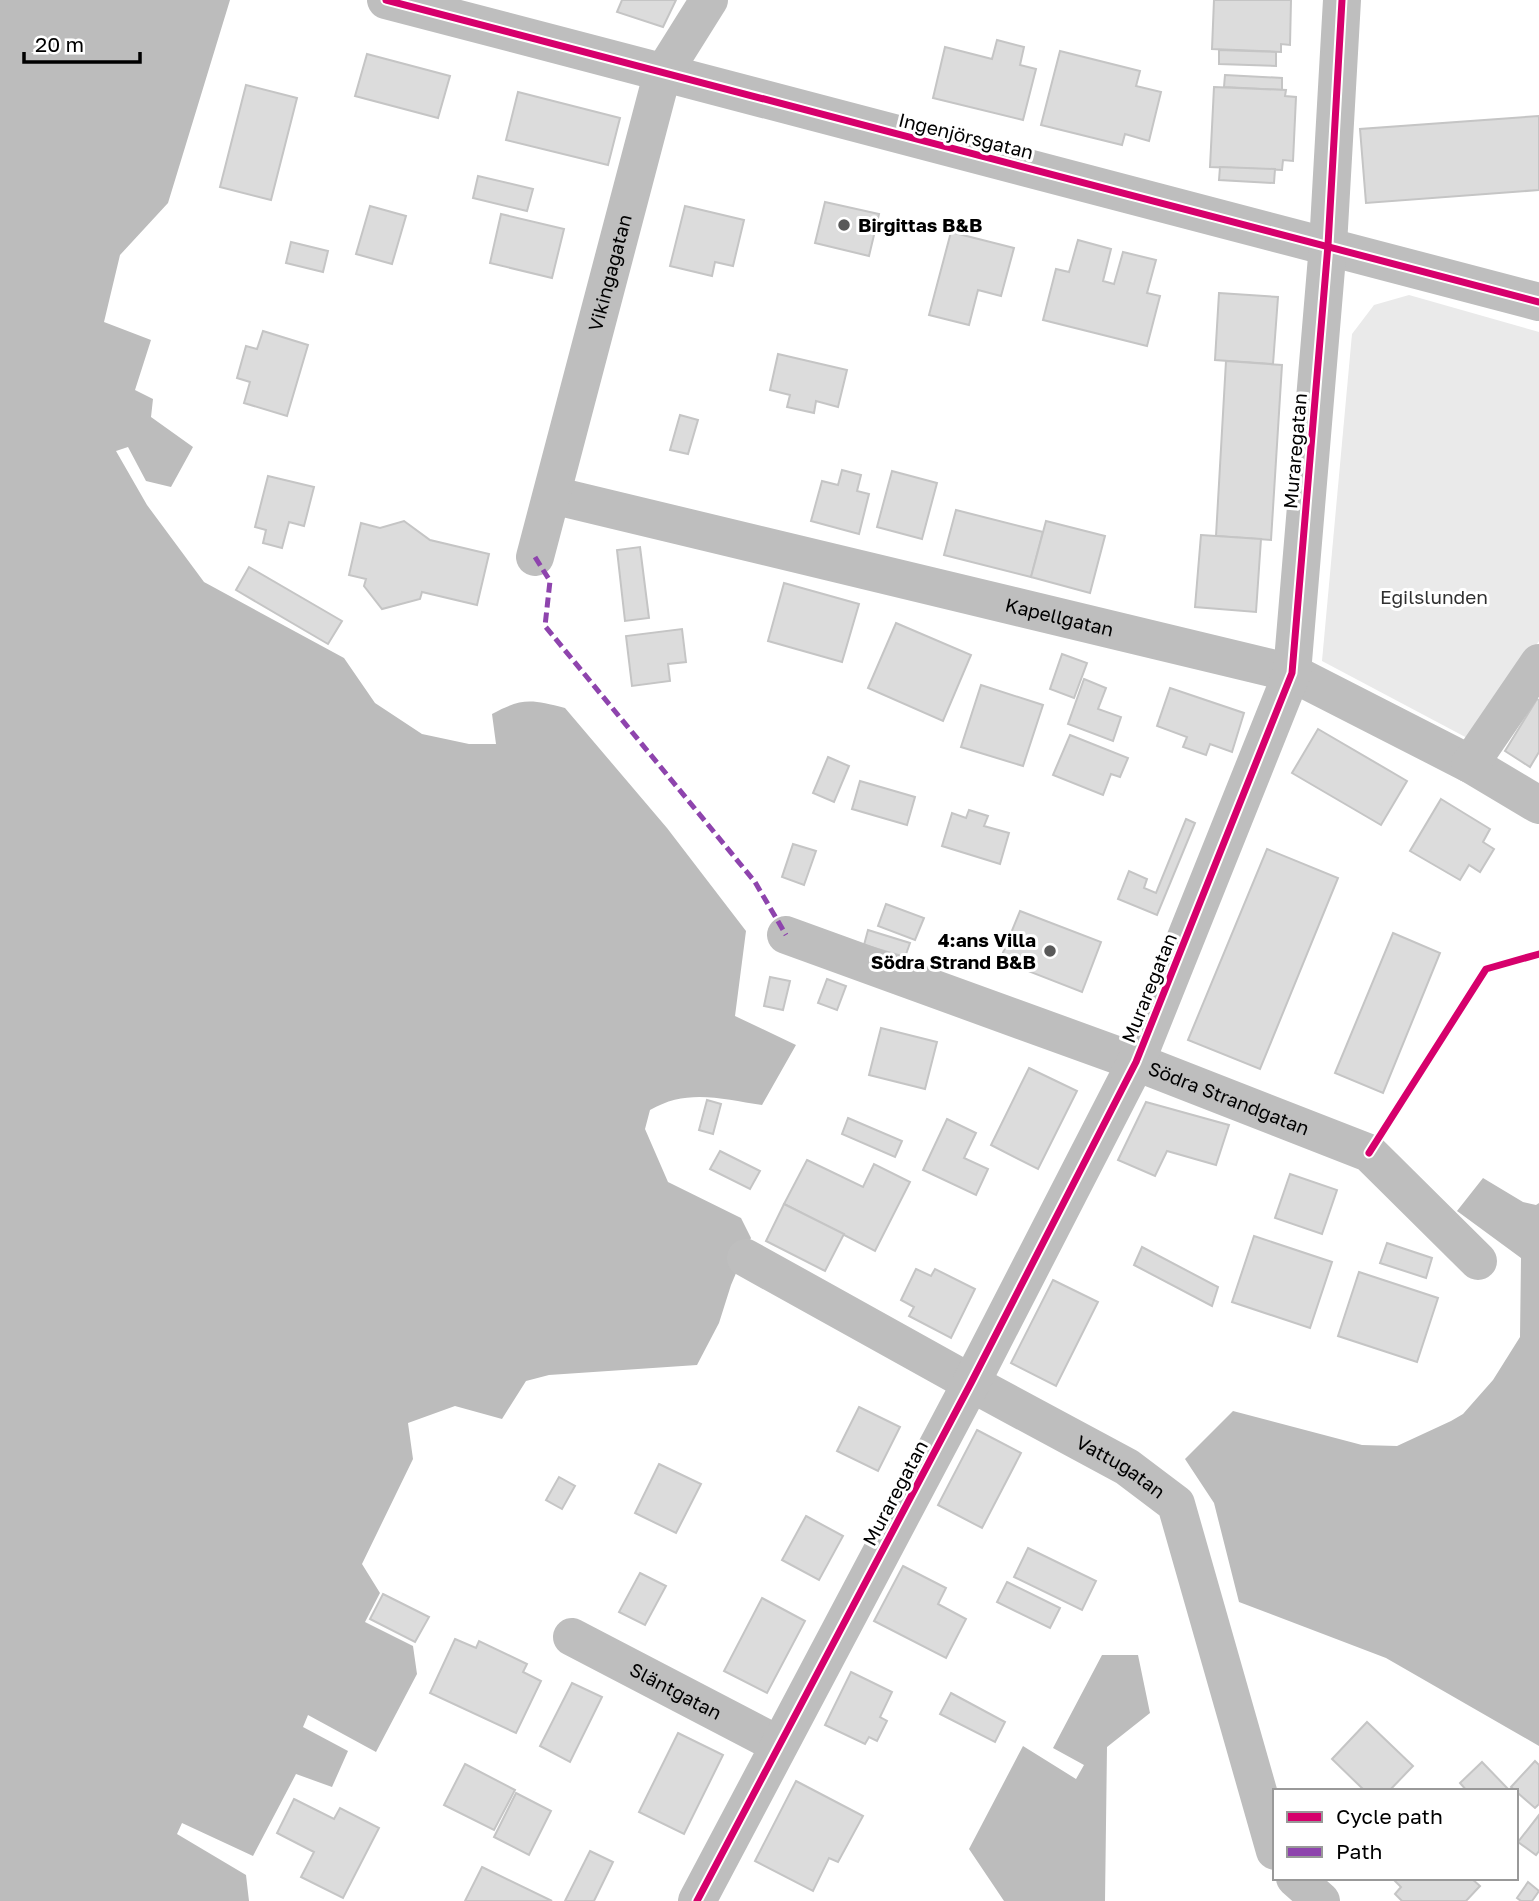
<svg xmlns="http://www.w3.org/2000/svg" width="1539" height="1901" font-family="'Golos Text',sans-serif">
  <style>
    .green { fill: #eaeaea }
    .water { fill: #bcbcbc }
    .building { fill: #dcdcdc; stroke: #c5c5c5; stroke-width: 2 }
    .lines { fill: none; stroke-linecap: round; stroke-linejoin: round }
    .minor { stroke: #bebebe; stroke-width: 38 }
    .quiet { stroke: #8e44ad; stroke-width: 5; stroke-dasharray: 10 5; stroke-linecap: butt }
    .cycleway-casing { stroke: #fff; stroke-width: 11 }
    .cycleway { stroke: #d6006c; stroke-width: 7 }
    .poi-dot { fill: #595959; stroke: #fff; stroke-width: 2.5 }
    .labels { text-anchor: middle; stroke-width: 6; stroke-linejoin: round; paint-order: stroke }
    .street-label { font-size: 19px; fill: #000; stroke: #fff }
    .poi-label { font-size: 19px; font-weight: bold; fill: #000; stroke: #fff; text-anchor: start }
    .park-label { font-size: 19px; fill: #2f2f2f; stroke: #fff }
  </style>
  <rect width="100%" height="100%" fill="#fff"/>
  <path class="green" d="M1409 295 1539 332V641L1471 740 1322 661 1352 334 1374 305Z"/>
  <g class="water">
    <path d="M0 0H230L168 203 120 255 104 322 151 340 135 390 153 399 151 417 193 447 171 487 146 481 128 447 116 451 147 505 204 582 344 658 375 703 422 734 469 744H496L492 714C523 697 532 700 565 708L667 828 746 931 735 1016 796 1045 762 1105C722 1099 687 1088 650 1110L645 1129 668 1182 741 1218 751 1238 731 1285 719 1323 697 1365 549 1375 526 1381 502 1419 455 1406 408 1423 413 1459 362 1564 380 1593 365 1622 413 1646 417 1674 376 1752 308 1715 303 1727 348 1751 332 1787 296 1774 253 1856 182 1823 177 1834 246 1875 249 1901H0Z"/>
    <path d="M1483 1178 1523 1202 1536 1205 1539 1203V1746L1386 1658 1239 1602 1214 1503 1185 1459 1233 1411 1362 1445 1397 1446 1451 1421 1463 1414 1493 1380 1520 1337 1521 1258 1457 1211Z"/>
    <path d="M1102 1655H1138L1150 1713 1107 1747 1105 1901H1004L969 1849 1023 1746 1076 1779 1084 1765 1053 1748Z"/>
  </g>
  <g class="building">
    <path d="M622 0H676L663 27 617 12Z"/>
    <path d="M1214 0H1291L1290 45 1281 44V52L1212 49Z"/>
    <path d="M997 40 1024 47 1020 65 1036 69 1023 120 933 98 945 47 992 59Z"/>
    <path d="M1219 50 1276 52V66L1219 64Z"/>
    <path d="M1060 51 1140 71 1136 86 1161 92 1149 141 1125 134 1122 145 1041 125Z"/>
    <path d="M367 54 450 76 438 118 355 96Z"/>
    <path d="M1225 75 1282 78V90L1224 87Z"/>
    <path d="M246 85 297 98 271 200 220 187Z"/>
    <path d="M1214 87 1286 90 1285 96 1296 97 1293 161 1283 160 1282 170 1210 167Z"/>
    <path d="M518 92 620 118 608 165 506 140Z"/>
    <path d="M1539 116V190L1366 203 1360 129Z"/>
    <path d="M1220 167 1275 169 1274 183 1219 180Z"/>
    <path d="M478 176 533 189 527 211 473 198Z"/>
    <path d="M825 202 879 214 869 256 815 243Z"/>
    <path d="M370 206 406 216 392 264 356 254Z"/>
    <path d="M685 206 744 220 733 266 715 262 712 276 670 266Z"/>
    <path d="M501 214 564 229 552 278 490 263Z"/>
    <path d="M951 232 1014 248 1001 296 978 290 969 325 929 315Z"/>
    <path d="M1078 240 1111 249 1103 281 1114 284 1123 252 1156 260 1147 293 1160 296 1147 346 1043 320 1056 269 1069 272Z"/>
    <path d="M291 242 328 251 323 272 286 263Z"/>
    <path d="M1219 293 1278 297 1273 364 1215 360Z"/>
    <path d="M263 331 308 345 287 416 244 403 250 382 237 378 246 346 257 349Z"/>
    <path d="M778 354 847 370 838 407 816 401 814 413 787 407 790 395 770 390Z"/>
    <path d="M1226 361 1282 365 1271 540 1216 536Z"/>
    <path d="M680 415 698 420 688 454 670 450Z"/>
    <path d="M842 470 861 475 857 491 869 494 859 534 811 521 822 481 838 485Z"/>
    <path d="M892 471 937 483 922 539 877 527Z"/>
    <path d="M268 476 314 487 304 526 289 522 282 548 263 543 266 530 255 527Z"/>
    <path d="M956 510 1043 532 1031 577 944 555Z"/>
    <path d="M404 521 430 540 489 554 477 605 422 592 420 599 382 609 364 586 366 579 349 575 361 523 380 528Z"/>
    <path d="M1046 521 1105 536 1090 593 1031 577Z"/>
    <path d="M1201 535 1261 539 1256 612 1195 607Z"/>
    <path d="M640 547 649 618 625 621 617 550Z"/>
    <path d="M249 567 342 621 328 644 236 590Z"/>
    <path d="M784 583 859 604 842 662 768 641Z"/>
    <path d="M896 623 971 655 943 721 868 688Z"/>
    <path d="M682 629 686 662 668 664 670 681 632 686 626 636Z"/>
    <path d="M1062 654 1087 663 1074 698 1050 689Z"/>
    <path d="M1084 679 1106 688 1098 709 1121 717 1113 741 1068 724Z"/>
    <path d="M981 685 1043 705 1023 766 961 747Z"/>
    <path d="M1170 688 1244 713 1232 752 1210 744 1206 755 1183 747 1187 737 1157 726Z"/>
    <path d="M1537 699 1539 700V752L1530 767 1505 751Z"/>
    <path d="M1318 729 1407 781 1381 825 1292 773Z"/>
    <path d="M1070 735 1128 758 1120 777 1111 774 1103 795 1053 775Z"/>
    <path d="M828 757 849 766 834 802 813 793Z"/>
    <path d="M860 781 915 797 907 825 852 809Z"/>
    <path d="M1441 799 1490 829 1483 842 1494 849 1480 872 1469 865 1460 880 1410 851Z"/>
    <path d="M969 810 988 816 984 826 1009 833 1000 864 942 846 952 813 966 818Z"/>
    <path d="M1186 819 1195 823 1157 915 1118 899 1129 871 1147 879 1144 888 1156 893Z"/>
    <path d="M793 844 816 851 804 885 782 877Z"/>
    <path d="M1267 849 1338 878 1260 1069 1188 1040Z"/>
    <path d="M886 904 924 918 915 940 878 926Z"/>
    <path d="M1020 911 1101 942 1082 992 1000 960Z"/>
    <path d="M868 930 910 943 905 957 864 945Z"/>
    <path d="M1393 933 1440 953 1383 1093 1335 1073Z"/>
    <path d="M770 977 790 981 783 1010 764 1006Z"/>
    <path d="M827 979 846 986 837 1010 818 1003Z"/>
    <path d="M881 1028 937 1042 925 1089 869 1075Z"/>
    <path d="M1029 1068 1077 1091 1038 1169 991 1145Z"/>
    <path d="M707 1100 721 1104 713 1134 699 1130Z"/>
    <path d="M1146 1102 1229 1125 1216 1165 1167 1151 1155 1176 1118 1160Z"/>
    <path d="M848 1118 902 1141 895 1157 842 1134Z"/>
    <path d="M947 1119 976 1133 964 1158 988 1169 976 1195 923 1170Z"/>
    <path d="M720 1151 760 1171 750 1189 710 1169Z"/>
    <path d="M807 1160 863 1187 874 1164 910 1182 875 1251 784 1204Z"/>
    <path d="M1290 1174 1337 1190 1322 1234 1275 1218Z"/>
    <path d="M784 1204 844 1234 825 1271 766 1241Z"/>
    <path d="M1254 1236 1332 1262 1310 1328 1232 1302Z"/>
    <path d="M1387 1243 1432 1258 1426 1278 1380 1263Z"/>
    <path d="M1142 1247 1218 1287 1212 1306 1134 1265Z"/>
    <path d="M916 1269 931 1276 935 1269 975 1289 951 1338 909 1316 914 1307 901 1300Z"/>
    <path d="M1359 1272 1438 1298 1417 1362 1338 1336Z"/>
    <path d="M1053 1280 1098 1302 1056 1386 1011 1363Z"/>
    <path d="M859 1407 900 1427 878 1471 837 1451Z"/>
    <path d="M977 1430 1021 1453 982 1528 938 1505Z"/>
    <path d="M659 1464 701 1484 676 1533 635 1513Z"/>
    <path d="M559 1477 575 1486 562 1509 546 1500Z"/>
    <path d="M806 1516 843 1536 819 1580 782 1560Z"/>
    <path d="M1028 1548 1096 1581 1082 1610 1014 1577Z"/>
    <path d="M903 1566 946 1588 938 1604 966 1619 946 1658 874 1621Z"/>
    <path d="M640 1573 666 1586 645 1625 619 1612Z"/>
    <path d="M1007 1582 1060 1608 1050 1628 997 1602Z"/>
    <path d="M383 1594 429 1617 415 1642 370 1619Z"/>
    <path d="M762 1598 805 1621 767 1693 724 1671Z"/>
    <path d="M455 1639 476 1648 479 1641 527 1664 523 1672 541 1681 516 1733 430 1693Z"/>
    <path d="M851 1672 892 1692 880 1717 887 1721 877 1741 869 1737 865 1744 825 1725Z"/>
    <path d="M572 1683 602 1697 570 1762 540 1746Z"/>
    <path d="M951 1693 1005 1722 995 1742 940 1714Z"/>
    <path d="M1367 1722 1413 1766 1389 1791H1365L1332 1759Z"/>
    <path d="M678 1733 723 1755 684 1834 639 1812Z"/>
    <path d="M1535 1761 1539 1765V1804L1535 1808 1511 1787Z"/>
    <path d="M1482 1762 1510 1791H1467L1460 1783Z"/>
    <path d="M465 1764 515 1790 494 1830 444 1805Z"/>
    <path d="M796 1781 863 1816 838 1862 829 1858 813 1891 755 1861Z"/>
    <path d="M516 1793 551 1811 529 1855 494 1837Z"/>
    <path d="M294 1799 334 1819 340 1808 379 1828 343 1898 301 1877 314 1852 277 1833Z"/>
    <path d="M1539 1815V1851L1536 1855 1518 1842Z"/>
    <path d="M590 1851 613 1862 594 1901H565Z"/>
    <path d="M482 1867 552 1901H465Z"/>
    <path d="M1392 1878H1471L1480 1886 1466 1901H1402L1395 1894 1401 1887Z"/>
    <path d="M1528 1882 1539 1891 1532 1901H1521L1517 1898Z"/>
  </g>
  <g class="lines">
    <g class="minor">
      <path d="M386 0C769 104 1155 198 1539 302"/>
      <path id="s1" d="M552 495 1292 673 1470 764 1539 805"/>
      <path id="s2" d="M535 557 662 75 709 0"/>
      <path d="M1470 764 1539 663"/>
      <path id="s3" d="M786 935 1136 1062 1369 1153 1478 1261"/>
      <path id="s4" d="M746 1258 971 1383 1127 1467 1176 1504 1275 1851"/>
      <path id="s5" d="M572 1637 779 1745"/>
      <path d="M1295 1878 1321 1901"/>
      <path d="M697 1901 971 1383 1136 1062 1292 673 1328 245 1342 0"/>
    </g>
    <path class="quiet" d="M535 557 550 581 545 626 755 882 786 935"/>
    <defs>
      <g id="cycleway">
        <path d="M386 0C769 104 1155 198 1539 302"/>
        <path d="M1369 1153 1486 969 1539 954"/>
        <path d="M697 1901 971 1383 1136 1062 1292 673 1328 245 1342 0"/>
      </g>
    </defs>
    <use href="#cycleway" class="cycleway-casing"/>
    <use href="#cycleway" class="cycleway"/>
  </g>
  <g class="poi-dot">
    <circle cx="844" cy="225" r="7"/>
    <circle cx="1050" cy="951" r="7"/>
  </g>
  <g class="labels">
    <g class="street-label">
      <text transform="translate(966 136) rotate(14)" y="7">Ingenjörsgatan</text>
      <text dy="7" stroke="none"><textPath href="#s2" startOffset="294">Vikingagatan</textPath></text>
      <text transform="translate(1295 451) rotate(-85)" y="7">Muraregatan</text>
      <text dy="7" stroke="none"><textPath href="#s1" startOffset="522">Kapellgatan</textPath></text>
      <text transform="translate(1149 988) rotate(-68)" y="7">Muraregatan</text>
      <text dy="7" stroke="none"><textPath href="#s3" startOffset="472">Södra Strandgatan</textPath></text>
      <text dy="7" stroke="none"><textPath href="#s4" startOffset="429">Vattugatan</textPath></text>
      <text transform="translate(895 1493) rotate(-62)" y="7">Muraregatan</text>
      <text dy="7" stroke="none"><textPath href="#s5" startOffset="117">Släntgatan</textPath></text>
    </g>
    <g class="poi-label">
      <text x="858" y="232">Birgittas B&amp;B</text>
      <text x="1036" y="947" text-anchor="end">4:ans Villa<tspan x="1036" dy="22">Södra Strand B&amp;B</tspan></text>
    </g>
    <g class="park-label">
      <text x="1434" y="604">Egilslunden</text>
    </g>
  </g>
  <rect x="1273" y="1789" width="245" height="91" fill="#ffffff" stroke="#999999" stroke-width="2"/>
  <rect x="1287" y="1812" width="35" height="10" fill="#d6006c" stroke="#999999" stroke-width="2"/>
  <text x="1336" y="1824" font-size="21" fill="#000000">Cycle path</text>
  <rect x="1287" y="1847" width="35" height="10" fill="#8e44ad" stroke="#999999" stroke-width="2"/>
  <text x="1336" y="1859" font-size="21" fill="#000000">Path</text>
  <path d="M24 52v10h116v-10" fill="none" stroke="#000000" stroke-width="3.5"/>
  <text x="35" y="52" font-size="21" fill="#000000" stroke="#ffffff" stroke-width="5" paint-order="stroke">20 m</text>
</svg>
